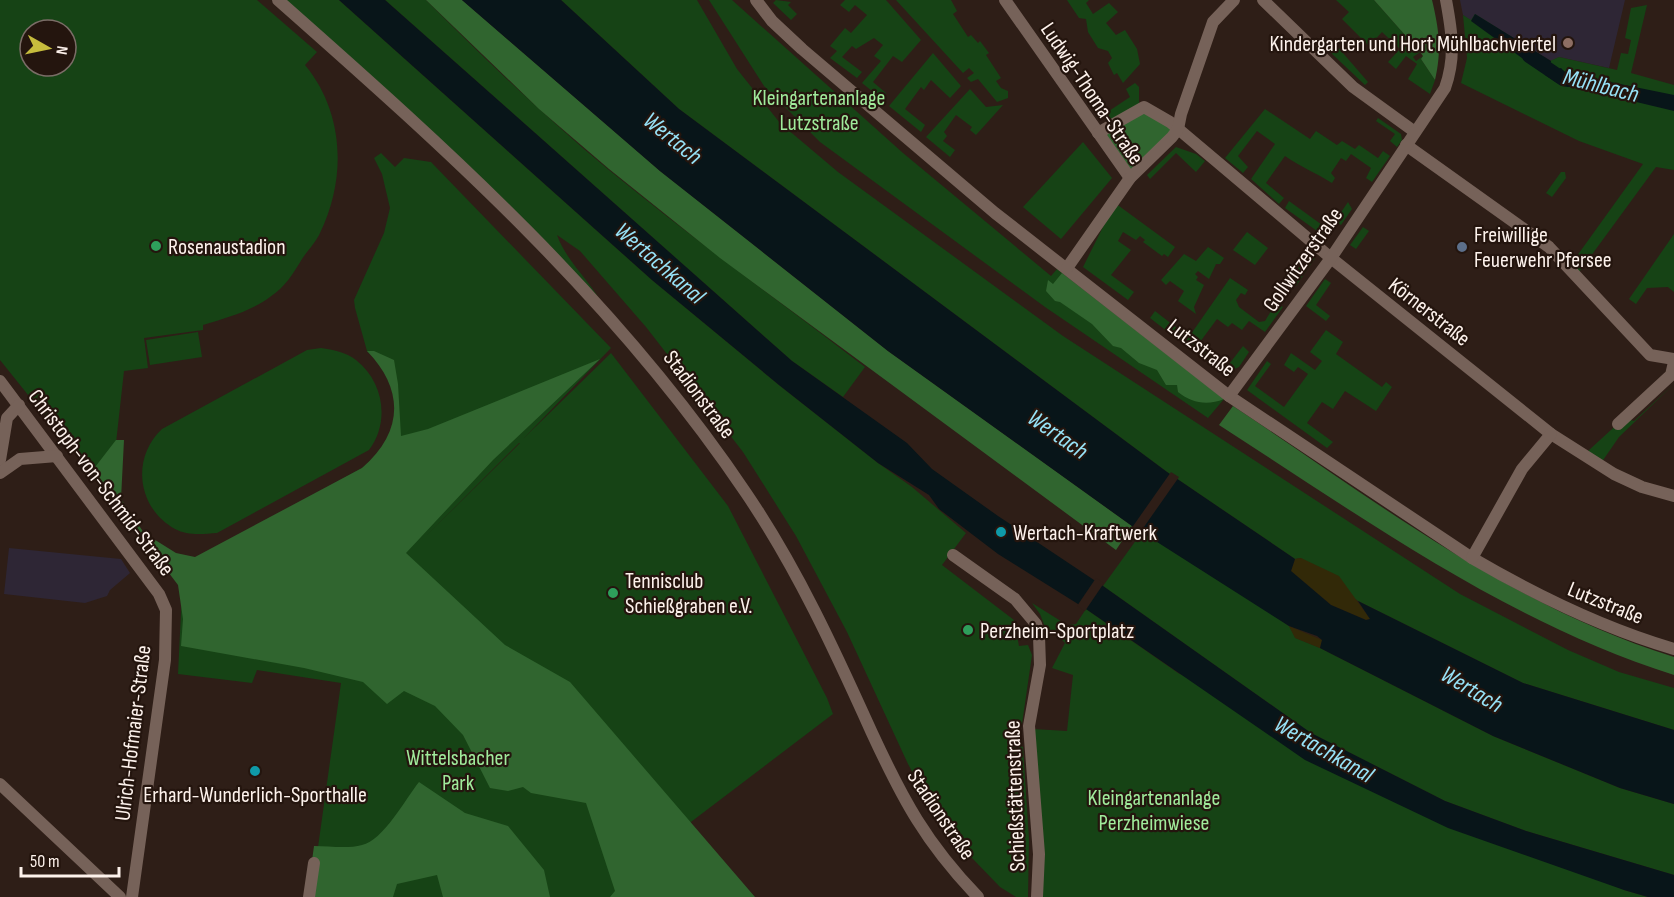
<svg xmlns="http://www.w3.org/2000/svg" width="1674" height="897" font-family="'Sofia Sans Condensed',sans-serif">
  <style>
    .education { fill: #2e2635 }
    .green { fill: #164315; fill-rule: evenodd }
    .forest { fill: #30652f }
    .sand { fill: #322908 }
    .water { fill: #081519 }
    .pier { fill: #2e1e17 }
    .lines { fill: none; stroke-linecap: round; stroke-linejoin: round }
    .canal { stroke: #081519; stroke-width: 14 }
    .minor { stroke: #766259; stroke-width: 12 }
    .education-dot { fill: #8d6e63; stroke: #24150e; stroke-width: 2 }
    .leisure-dot { fill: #2e9e5b; stroke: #24150e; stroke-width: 2 }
    .service-dot { fill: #5c6f8a; stroke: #24150e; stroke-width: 2 }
    .culture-dot { fill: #0f9aa8; stroke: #24150e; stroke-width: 2 }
    .labels { text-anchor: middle; stroke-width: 4.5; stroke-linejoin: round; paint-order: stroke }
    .poi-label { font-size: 22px; fill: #fdf2ec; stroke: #24150e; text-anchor: start }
    .street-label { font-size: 22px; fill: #fdf2ec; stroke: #24150e }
    .park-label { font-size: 22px; fill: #a0eb9b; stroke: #24150e }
    .water-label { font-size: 24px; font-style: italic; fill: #97e2f7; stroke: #24150e }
  </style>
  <rect width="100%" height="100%" fill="#2e1e17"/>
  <g class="education">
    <path d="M1460 0H1625L1609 68 1559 57 1551 61 1476 15 1471 21 1463 15Z"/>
    <path d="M9 548 121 559 130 573 110 590 107 596 85 603 4 594Z"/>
  </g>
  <g class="green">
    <path d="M0 0H257L317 52 305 65C344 112 347 178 320 233 316 242 308 250 302 259 293 274 285 287 270 297 251 311 226 318 203 325V330L144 338 148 368 124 371 110 497 0 360ZM30 30H66V66H30Z"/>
    <path d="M278 0H339L652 280 779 385 878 463 912 487 966 533 942 565 1014 620 1019 646 1028 645 1032 655 1022 724 1012 730V743L1023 747 1029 839 1028 897H1016L1000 887 943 828 908 764 847 632 796 536 743 452 646 327 580 251 557 235C568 265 593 282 605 310Z"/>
    <path d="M385 0H426C485 59 545 117 609 170 692 238 779 301 865 367L843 397 792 361Z"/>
    <path d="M561 0H697L737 69 780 123 838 172 1063 336 1460 594 1568 650 1619 672 1674 688V730L1523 683 1358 601 1301 558 1295 559 1167 472 679 109Z"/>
    <path d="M709 0H732L903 153 1051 276 1057 269 1224 399 1208 418 1045 307 820 142 764 86Z"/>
    <path d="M776 0 791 2 788 5 797 14 791 20 773 3Z"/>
    <path d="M845 0H886L921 40 902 62 893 56 873 82 886 93 882 99 862 83 881 61 874 56 883 45 874 38 856 49 852 46 842 57 862 72 857 78 830 58 837 51 830 46 845 28 851 33 867 15 855 5 849 12 840 5Z"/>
    <path d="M896 0H951L957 11 953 14 968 37 971 35 978 43 980 41 989 53 986 55 1001 78 996 81 1001 88 1008 91V98L997 102 978 79 971 82 967 78 974 73 969 68 963 73Z"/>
    <path d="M1067 0H1089L1086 3 1093 14 1109 3 1118 12 1106 23 1116 35 1125 30 1137 49 1140 64 1123 83 1117 73 1114 75 1108 63 1112 58 1108 51 1098 48 1088 32 1086 19 1079 18Z"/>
    <path d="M1336 0H1374L1420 52 1413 57 1416 61 1423 56 1421 59 1435 80 1430 94 1408 79 1417 64 1406 56 1396 69 1388 62 1400 49 1382 32 1369 46 1342 19 1349 12Z"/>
    <path d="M1647 5 1631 73 1674 85V170L1656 167 1577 275 1569 267 1643 164 1579 141 1461 83 1467 58 1463 15 1471 20 1475 14 1550 61 1559 57 1617 70 1621 53 1628 54 1631 40 1625 38 1631 8Z"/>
    <path d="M1336 45 1368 82 1365 85 1329 51Z"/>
    <path d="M933 53 961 86 950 98 931 80 924 90 921 87 905 109 925 125 921 132 889 106Z"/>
    <path d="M1135 83 1139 87V105L1111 122 1106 113 1130 97 1126 89Z"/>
    <path d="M970 89 986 107 1003 105 976 135 970 130 972 127 956 115 944 132 947 136 943 141 955 150 950 157 926 137Z"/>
    <path d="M1265 109 1310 139 1316 131 1337 145 1342 141 1355 149 1359 145 1378 158 1383 151 1390 156 1372 182 1366 178 1371 168 1351 154 1346 161 1341 158 1331 173 1335 178 1332 183C1316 173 1301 167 1285 156L1266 183 1284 198 1279 204 1251 179 1275 144 1257 131 1238 156 1248 167 1243 173 1225 158Z"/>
    <path d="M1378 118 1401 134 1402 140 1397 147 1390 141 1395 134 1376 121Z"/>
    <path d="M1083 142 1112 178 1061 239 1023 207Z"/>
    <path d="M1176 147 1196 154 1205 161 1196 172 1176 153 1150 179 1147 175Z"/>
    <path d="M381 153 395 167 404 158 431 162 611 348 523 439 611 353 728 506 827 698 833 714 683 828 740 897H311L341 683 257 670 252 683 178 674 183 572 229 541 362 468 377 456 388 439 394 421 395 401 390 382 381 365 367 351 355 308 354 300 384 233 390 208 382 174 374 158ZM520 443 511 452 426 536 519 443Z"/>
    <path d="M1561 172H1565L1566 178 1552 197 1546 193Z"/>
    <path d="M1289 201 1329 230 1324 236 1285 208Z"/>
    <path d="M1348 202 1352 209 1341 225 1335 221Z"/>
    <path d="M1115 203 1175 247 1168 257 1164 254 1162 256 1143 242 1145 240 1140 236 1136 240 1123 232 1118 241 1131 250 1111 275 1134 292 1128 300 1083 267Z"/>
    <path d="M1363 227 1369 231 1356 249 1350 245Z"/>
    <path d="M1247 232 1268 248 1255 265 1233 250Z"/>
    <path d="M1674 234V292L1668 287 1647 288 1636 304 1629 299Z"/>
    <path d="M1208 247 1224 258 1220 264H1216L1209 279 1198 271 1195 274 1198 277 1196 280 1204 285 1194 307 1196 314 1178 301 1184 291 1170 281 1166 285 1161 280 1184 254 1196 261Z"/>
    <path d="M1309 254 1315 258 1296 286 1289 281Z"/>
    <path d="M1230 278 1248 290 1245 295 1241 293 1236 300 1239 307 1259 322 1265 321 1276 303 1283 307 1265 332 1249 321 1242 330 1232 323 1228 327 1217 319 1200 342 1206 347 1204 350 1216 359 1212 364 1184 344Z"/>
    <path d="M1325 279 1331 283 1316 305 1330 316 1326 321 1306 306Z"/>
    <path d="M1155 311 1182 332 1177 339 1150 318Z"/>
    <path d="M1326 330 1343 342 1336 354 1382 387 1386 382 1392 387 1376 411 1345 391 1333 409 1322 402 1307 423 1333 442 1327 448 1247 390 1267 361 1271 364 1255 386 1284 407 1308 374 1298 367 1294 372 1284 365 1291 353 1315 370 1322 361 1310 352Z"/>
    <path d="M198 332 202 357 150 365 146 340Z"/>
    <path d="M1243 346 1249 352 1239 367 1226 373 1223 372Z"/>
    <path d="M321 348C333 350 346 352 356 360 384 382 390 422 369 450L217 533C203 534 188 536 175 529 137 508 131 458 162 429L307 350Z"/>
    <path d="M1674 384 1619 437 1599 466 1588 451 1624 418 1634 421Z"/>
    <path d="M1142 532 1266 610 1289 626 1296 638 1320 648 1493 736 1620 788 1674 804V875L1526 831 1445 801 1311 733 1103 586Z"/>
    <path d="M1032 603 1064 623 1058 633 1047 632 1040 614Z"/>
    <path d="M1086 609 1178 673 1624 890 1648 897H1042L1033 729 1067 731 1073 675 1052 668 1065 643 1060 638 1069 625 1076 624Z"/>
  </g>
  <g class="forest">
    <path d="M426 0H462L660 171 888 351 1132 526 1116 550 720 258 609 169 539 109Z"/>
    <path d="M1374 0H1432C1439 29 1442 51 1435 80L1421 59 1423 56 1420 52Z"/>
    <path d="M1144 107 1178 129 1130 178 1098 133Z"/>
    <path d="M1062 273 1224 399C1207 406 1192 403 1178 392L1177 385H1166L1157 370 1139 363 1121 348 1113 346 1092 324 1060 302 1055 301 1046 291 1048 280 1053 284Z"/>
    <path d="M367 351H374L394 360 398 384 401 436 428 429 600 359 493 460 406 553 505 645 570 682 755 897H610L615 891 586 803 531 793 523 787 508 791 490 788 463 735 435 706 404 691 387 704 363 682 304 668 181 646 183 619 178 585 92 471 116 440H124L121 499 144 533 176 553 195 557 362 468C403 433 405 390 367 351Z"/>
    <path d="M1233 406C1374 500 1510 606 1674 657V675C1507 622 1365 519 1219 425Z"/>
    <path d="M419 782 465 813 508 826 544 870 550 897H443L437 875 397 884 393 897H307L314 846C329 846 348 849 362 845 383 841 406 798 419 782Z"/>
  </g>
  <g class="sand">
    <path d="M1301 558 1339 576 1370 619 1366 620 1331 605 1291 571 1295 559Z"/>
    <path d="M1289 626 1322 640 1320 648 1295 638Z"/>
  </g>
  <g class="water">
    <path d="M339 0H385L792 361 907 443 932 469 998 516 1103 586 1311 733 1445 801 1526 831 1674 875V897H1648L1624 890 1448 828 1305 760 1086 609 998 554 939 509 929 495 878 463 779 385 652 280Z"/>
    <path d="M462 0H561L679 109 1167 472 1295 559 1291 571 1331 605 1366 620 1370 619 1358 601 1523 683 1674 730V804L1620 788 1493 736 1320 648 1322 640 1317 636 1289 626 1132 526 888 351 660 171Z"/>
    <path d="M1475 14 1551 61V62L1537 69 1471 21Z"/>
    <path d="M1561 68 1566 73 1674 95V111L1557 83 1545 75Z"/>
  </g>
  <g class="pier">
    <path d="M1171 472 1179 477 1139 534 1131 529Z"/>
    <path d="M1096 578 1104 583 1085 611 1077 606Z"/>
  </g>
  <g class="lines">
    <path class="canal" d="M1529 56 1563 79 1569 80"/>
    <g class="minor">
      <path d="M278 0C450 152 617 301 746 493 797 568 835 651 872 733 903 800 926 843 978 897"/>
      <path d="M756 0 772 21 802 49 995 213 1229 396 1472 558C1537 596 1602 628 1674 649"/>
      <path d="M1005 0 1130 178"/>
      <path d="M1263 0 1353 87 1415 132"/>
      <path d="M1098 133 1144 107 1170 122 1331 258 1551 434 1614 474 1642 487 1674 496"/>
      <path d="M1406 145 1549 247 1650 355 1674 359"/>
      <path d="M1067 268 1130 178 1172 137 1178 129 1181 114 1213 22 1234 0"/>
      <path d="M0 381 159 594 166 610 165 660 132 897"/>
      <path d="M1229 396 1331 258 1445 88C1456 57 1452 32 1446 0"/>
      <path d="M1618 424 1671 375 1674 362"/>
      <path d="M0 460 7 418 19 405"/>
      <path d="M0 473 20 459 57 456"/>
      <path d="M953 555 1015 599 1036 624 1039 636 1040 665 1029 726 1039 854 1037 897"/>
      <path d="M1472 558 1522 469 1551 434"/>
      <path d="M0 784 120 897"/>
      <path d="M309 897 314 863"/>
    </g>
  </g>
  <circle class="education-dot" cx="1568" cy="43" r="6"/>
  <g class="leisure-dot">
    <circle cx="156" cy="246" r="6"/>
    <circle cx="613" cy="593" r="6"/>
    <circle cx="968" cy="630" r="6"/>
  </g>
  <circle class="service-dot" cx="1462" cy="247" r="6"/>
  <g class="culture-dot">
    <circle cx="1001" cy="532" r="6"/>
    <circle cx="255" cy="771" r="6"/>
  </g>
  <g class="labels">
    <g class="poi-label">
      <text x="1556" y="51" text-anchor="end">Kindergarten und Hort Mühlbachviertel</text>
      <text x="1474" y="242">Freiwillige<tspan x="1474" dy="25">Feuerwehr Pfersee</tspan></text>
      <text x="168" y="254">Rosenaustadion</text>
      <text x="1013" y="540">Wertach-Kraftwerk</text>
      <text x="625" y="588">Tennisclub<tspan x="625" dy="25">Schießgraben e.V.</tspan></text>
      <text x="980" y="638">Perzheim-Sportplatz</text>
      <text x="255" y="802" text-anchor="middle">Erhard-Wunderlich-Sporthalle</text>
    </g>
    <g class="street-label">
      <text transform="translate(1093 93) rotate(56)" y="8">Ludwig-Thoma-Straße</text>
      <text transform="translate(1302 259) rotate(-55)" y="8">Gollwitzerstraße</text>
      <text transform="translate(1430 311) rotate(38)" y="8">Körnerstraße</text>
      <text transform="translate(1202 347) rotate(38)" y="8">Lutzstraße</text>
      <text transform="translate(700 394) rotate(53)" y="8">Stadionstraße</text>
      <text transform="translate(102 482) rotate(53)" y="8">Christoph-von-Schmid-Straße</text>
      <text transform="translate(1606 602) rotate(22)" y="8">Lutzstraße</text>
      <text transform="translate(132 733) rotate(-83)" y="8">Ulrich-Hofmaier-Straße</text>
      <text transform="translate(1014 796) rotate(-92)" y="8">Schießstättenstraße</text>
      <text transform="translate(942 814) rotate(56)" y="8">Stadionstraße</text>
    </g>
    <g class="park-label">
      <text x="819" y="105">Kleingartenanlage<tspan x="819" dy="25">Lutzstraße</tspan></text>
      <text x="458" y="765">Wittelsbacher<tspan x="458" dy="25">Park</tspan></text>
      <text x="1154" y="805">Kleingartenanlage<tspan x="1154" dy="25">Perzheimwiese</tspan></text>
    </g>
    <g class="water-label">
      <text transform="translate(1601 85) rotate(14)" y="8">Mühlbach</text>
      <text transform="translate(673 138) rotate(39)" y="8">Wertach</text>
      <text transform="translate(660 263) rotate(41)" y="8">Wertachkanal</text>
      <text transform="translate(1058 434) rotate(35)" y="8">Wertach</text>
      <text transform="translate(1472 689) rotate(31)" y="8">Wertach</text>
      <text transform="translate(1324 749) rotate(30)" y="8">Wertachkanal</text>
    </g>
  </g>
  <g transform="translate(48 48) rotate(99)"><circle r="28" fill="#24150e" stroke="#7b6d67" stroke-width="1.5"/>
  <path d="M0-4.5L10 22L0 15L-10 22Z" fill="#c6bc3d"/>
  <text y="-9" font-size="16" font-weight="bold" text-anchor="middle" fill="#fdf2ec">N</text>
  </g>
  <path d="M21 867v9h98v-9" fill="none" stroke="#fdf2ec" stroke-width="3"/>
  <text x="30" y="867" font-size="18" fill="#fdf2ec" stroke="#24150e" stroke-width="4.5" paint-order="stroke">50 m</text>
</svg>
